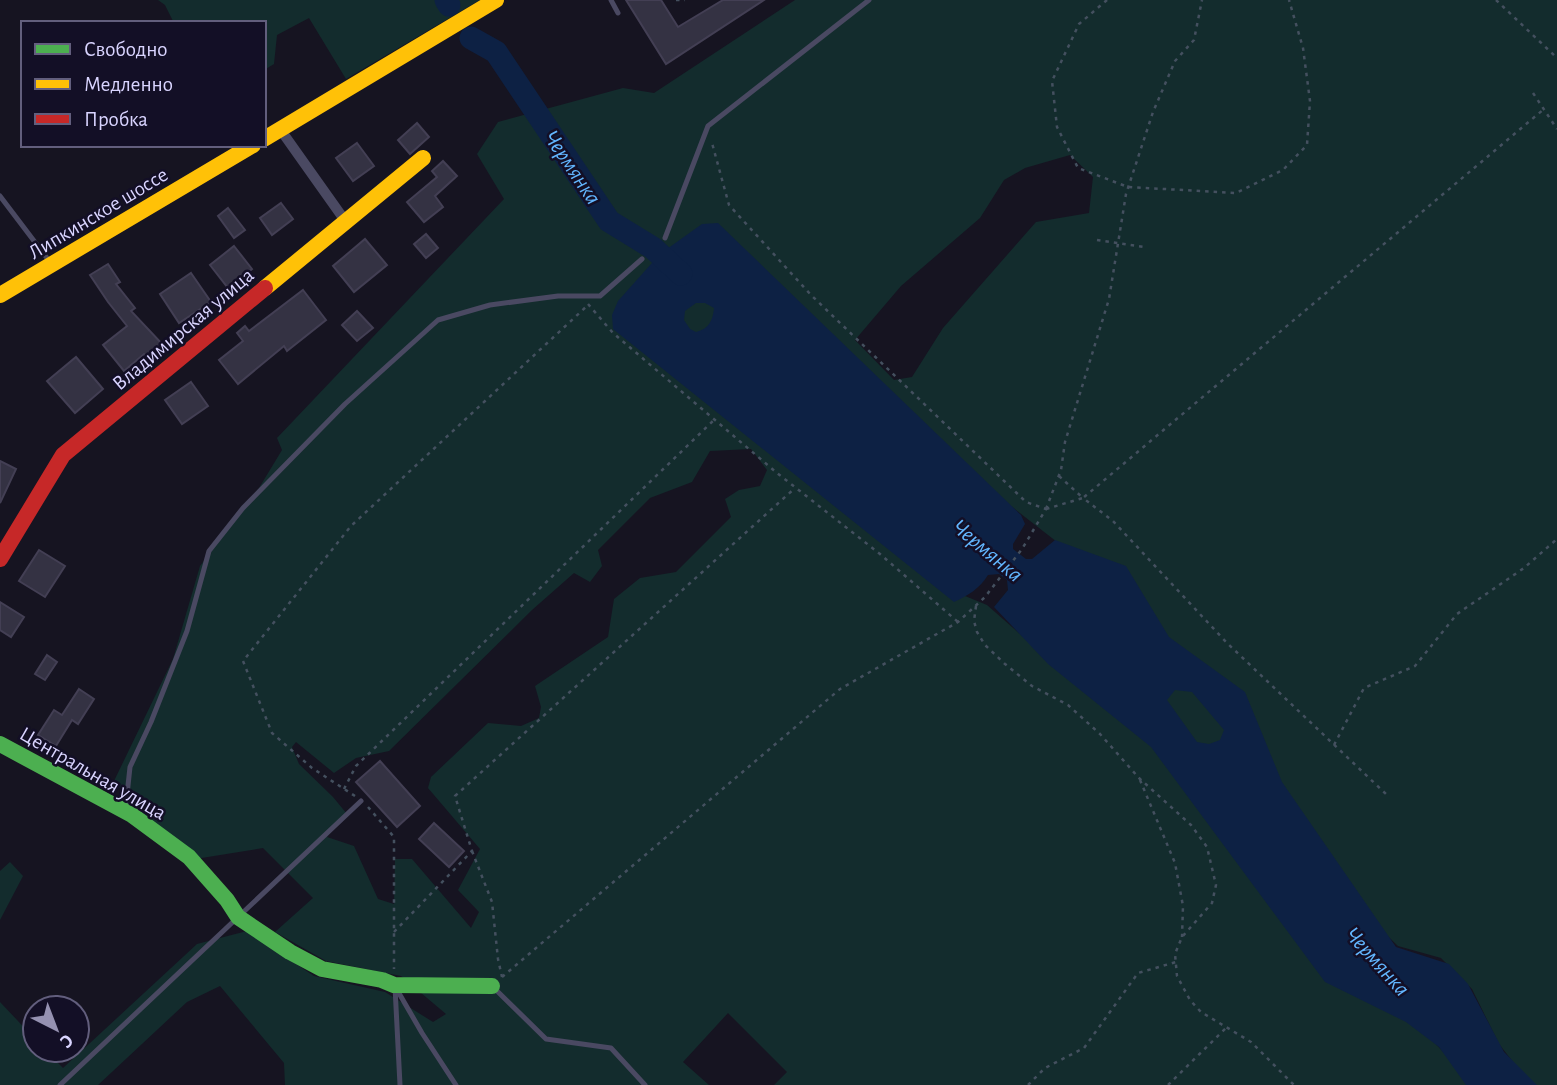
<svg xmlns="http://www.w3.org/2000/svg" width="1557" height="1085" font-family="'Alegreya Sans',sans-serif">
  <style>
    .green { fill: #132c2d; fill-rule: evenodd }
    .water { fill: #0d2144; fill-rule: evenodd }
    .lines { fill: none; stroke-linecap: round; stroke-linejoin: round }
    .river { stroke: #0d2144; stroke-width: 23 }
    .building { fill: #343243; stroke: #433f54; stroke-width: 2 }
    .path { stroke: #44505f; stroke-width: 2.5; stroke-dasharray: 3.5 5; stroke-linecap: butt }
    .lane { stroke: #4a4962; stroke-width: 5 }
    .street { stroke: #4a4962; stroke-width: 10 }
    .fast { stroke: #4caf50; stroke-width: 16 }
    .slow { stroke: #ffc107; stroke-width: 16 }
    .jam { stroke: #c62828; stroke-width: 16 }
    .labels { text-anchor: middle; stroke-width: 5; stroke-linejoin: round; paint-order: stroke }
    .street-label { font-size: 21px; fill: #d9d4ff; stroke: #130f26 }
    .water-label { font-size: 23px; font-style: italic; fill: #62b6ff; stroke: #130f26 }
  </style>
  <rect width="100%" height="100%" fill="#161421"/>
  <g class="green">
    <path d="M158 0H480L346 79 309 18 277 35 274 64 264 70V23H174L165 5Z"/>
    <path d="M795 0H1557V1085H1531L1499 1044 1472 989 1441 958 1398 946 1370 919 1165 635 1066 549 988 488 783 296 623 305 965 596 987 605 1053 663 1084 666 1474 1085H774L787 1072 728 1013 683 1062 709 1085H285L284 1063 220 986 187 1002 98 1085H0V1002L35 1039V1050H45L63 1068 197 944 247 931 314 976 385 992 433 1022 446 1014 401 976 326 961 275 932 313 898 263 848 183 861 164 847 139 810 114 781 173 659 200 566 259 488 282 450 277 438 504 199 477 154 498 122 623 88 654 93ZM1070 155 1093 177 1089 213 1036 222 943 328 912 377 894 380 855 340 901 286 980 218 1004 180 1025 168ZM751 449 767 470 760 486 739 490 725 499 731 517 676 572 640 578 614 599 608 637 535 686 541 707 539 718 521 726 488 723 431 777 428 788 480 849 458 890 479 912 471 928 412 859H395L394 904 378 899 354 846 327 837 347 814 333 797 299 764 292 747 296 742 334 773 356 758 389 751 532 610 574 573 590 582 602 566 598 550 650 498 692 482 710 451Z"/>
    <path d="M686 299H710L721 316 701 339 681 327Z"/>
    <path d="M1179 682 1198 688 1233 730 1232 744 1194 752 1162 702Z"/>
    <path d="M10 862 23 876 0 920V871Z"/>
  </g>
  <path class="water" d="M718 223 1021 515 1025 524 1013 544V549L1026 559H1032L1055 540 1126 566 1169 637 1245 692 1282 782 1396 947 1449 964 1468 984 1504 1052 1537 1085H1466L1439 1047 1406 1022 1325 982 1151 747 1048 664 994 607 1008 590 1007 580 999 574 988 575C979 589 969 595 954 602L613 329 612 315 618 301 660 254 702 224ZM696 303H705L714 308C713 320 709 329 696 332L690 329 684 320 685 311ZM1175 690 1192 692 1224 730 1220 740 1209 744 1197 742 1167 700Z"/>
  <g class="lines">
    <g class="river">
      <path d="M446 0 449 5"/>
      <path d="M471 38 496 52 609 221 653 248 681 274"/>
    </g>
  </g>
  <g class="building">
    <path d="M626 0H661L678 27 723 0H764L666 64Z"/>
    <path d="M417 123 429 137 410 154 398 140Z"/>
    <path d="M357 143 374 166 353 181 336 158Z"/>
    <path d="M443 161 457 176 435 196 443 207 424 222 407 202 437 177 432 171Z"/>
    <path d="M281 203 293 219 272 235 260 218Z"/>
    <path d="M228 208 245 230 234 238 218 216Z"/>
    <path d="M426 234 438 248 426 258 414 244Z"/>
    <path d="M365 239 387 265 354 292 333 266Z"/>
    <path d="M234 246 252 269 228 288 210 265Z"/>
    <path d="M108 264 120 282 116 284 135 308 131 311 164 346 150 360 144 354 124 371 103 345 127 326 108 302 90 275Z"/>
    <path d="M191 273 211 302 179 323 160 294Z"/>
    <path d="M303 290 326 320 287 351 284 346 238 384 219 360 243 341 237 333 245 326 249 331Z"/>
    <path d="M357 311 373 328 357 341 342 325Z"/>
    <path d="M76 357 103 389 75 413 47 381Z"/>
    <path d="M191 382 208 406 182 424 165 400Z"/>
    <path d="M0 461 16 469 0 503Z"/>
    <path d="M39 550 65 566 45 597 19 581Z"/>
    <path d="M0 602 24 617 11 637 0 630Z"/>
    <path d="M47 655 57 662 45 680 35 674Z"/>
    <path d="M79 689 94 699 78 724 72 720 56 746 38 735 54 710 62 715Z"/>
    <path d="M380 761 420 806 397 827 356 782Z"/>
    <path d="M434 823 464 851 449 867 419 839Z"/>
  </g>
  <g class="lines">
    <g class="path">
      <path d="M676 0H685"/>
      <path d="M1107 0 1079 24 1052 81 1057 127 1078 168 1128 187 1236 193 1283 170 1307 145 1310 101 1303 48 1289 0"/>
      <path d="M1496 0 1557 58"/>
      <path d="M1533 93 1557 129"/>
      <path d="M1097 240 1144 247"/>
      <path d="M588 304 613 333 777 473 880 554 958 622"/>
      <path d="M1059 476 1083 498 1544 109"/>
      <path d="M1046 509 1061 470 1065 442 1109 299 1126 194 1153 112 1175 61 1194 40 1202 0"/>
      <path d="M1046 509 1083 498 1113 521 1227 643 1387 795"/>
      <path d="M976 606 974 621 977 632 985 645 1005 664 1032 686 1068 705 1100 734 1139 778 1191 825 1207 847 1216 885 1212 903 1182 937 1175 954 1177 976 1190 1000 1201 1012 1251 1042 1294 1085"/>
      <path d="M1334 745 1364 688 1415 666 1457 614 1524 568 1557 539"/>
      <path d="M1140 780 1175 863 1183 906 1182 937"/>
      <path d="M344 789 356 766 714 420"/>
      <path d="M355 796 312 768 272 733 243 661 351 526 588 305"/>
      <path d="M368 807 394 837V969"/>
      <path d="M472 851 492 902 498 959 502 977"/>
      <path d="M394 932 472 851 455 796 795 488"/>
      <path d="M502 977 840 689 958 622 985 597 1022 549 1046 509 1026 502 811 295 729 205 712 143"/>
      <path d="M1028 1085 1045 1068 1084 1048 1138 973 1176 962"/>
      <path d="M1168 1085 1227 1027"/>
    </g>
    <g class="lane">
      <path d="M611 0 618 13"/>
      <path d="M0 196 50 262"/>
      <path d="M665 238 708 126 869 0"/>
      <path d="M130 809 127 795 130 767 151 722 187 631 209 551 243 508 345 404 438 320 490 305 558 296H600L642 259"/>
      <path d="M395 987 400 1085"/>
      <path d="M493 987 546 1039 611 1048 645 1085"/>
      <path d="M396 988 422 1033 456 1085"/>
      <path d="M60 1085 361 801"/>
    </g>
    <path class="street" d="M280 129 346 222"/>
    <path class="fast" d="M0 744 132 815 189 857 227 900 238 917 290 952 322 969 382 980 394 985 492 986"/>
    <g class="slow">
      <path d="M264 139 496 0"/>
      <path d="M265 288 423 158"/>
      <path d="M0 295 253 145"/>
    </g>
    <path class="jam" d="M0 559 63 455 265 288"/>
  </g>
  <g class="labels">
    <g class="street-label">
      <text transform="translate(98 213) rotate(-31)" y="7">Липкинское шоссе</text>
      <text transform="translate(183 329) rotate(-40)" y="7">Владимирская улица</text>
      <text transform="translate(93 773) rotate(30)" y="7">Центральная улица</text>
    </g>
    <g class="water-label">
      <text transform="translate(573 167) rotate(56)" y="8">Чермянка</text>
      <text transform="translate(988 550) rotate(40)" y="8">Чермянка</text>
      <text transform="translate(1378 961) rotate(48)" y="8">Чермянка</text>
    </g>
  </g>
  <rect x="21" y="21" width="245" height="126" fill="#130f26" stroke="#625e7d" stroke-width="2"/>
  <rect x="35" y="44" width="35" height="10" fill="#4caf50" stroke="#625e7d" stroke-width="2"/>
  <text x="84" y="56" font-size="21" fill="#d9d4ff">Свободно</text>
  <rect x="35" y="79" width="35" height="10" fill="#ffc107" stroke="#625e7d" stroke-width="2"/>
  <text x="84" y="91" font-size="21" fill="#d9d4ff">Медленно</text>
  <rect x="35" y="114" width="35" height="10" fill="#c62828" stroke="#625e7d" stroke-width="2"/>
  <text x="84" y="126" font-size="21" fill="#d9d4ff">Пробка</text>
  <g transform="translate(56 1029) rotate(138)"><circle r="33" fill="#130f26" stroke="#625e7d" stroke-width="2"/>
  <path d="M0-5L12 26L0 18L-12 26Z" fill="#9591b1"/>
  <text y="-10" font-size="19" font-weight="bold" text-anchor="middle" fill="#d9d4ff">С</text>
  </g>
</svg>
